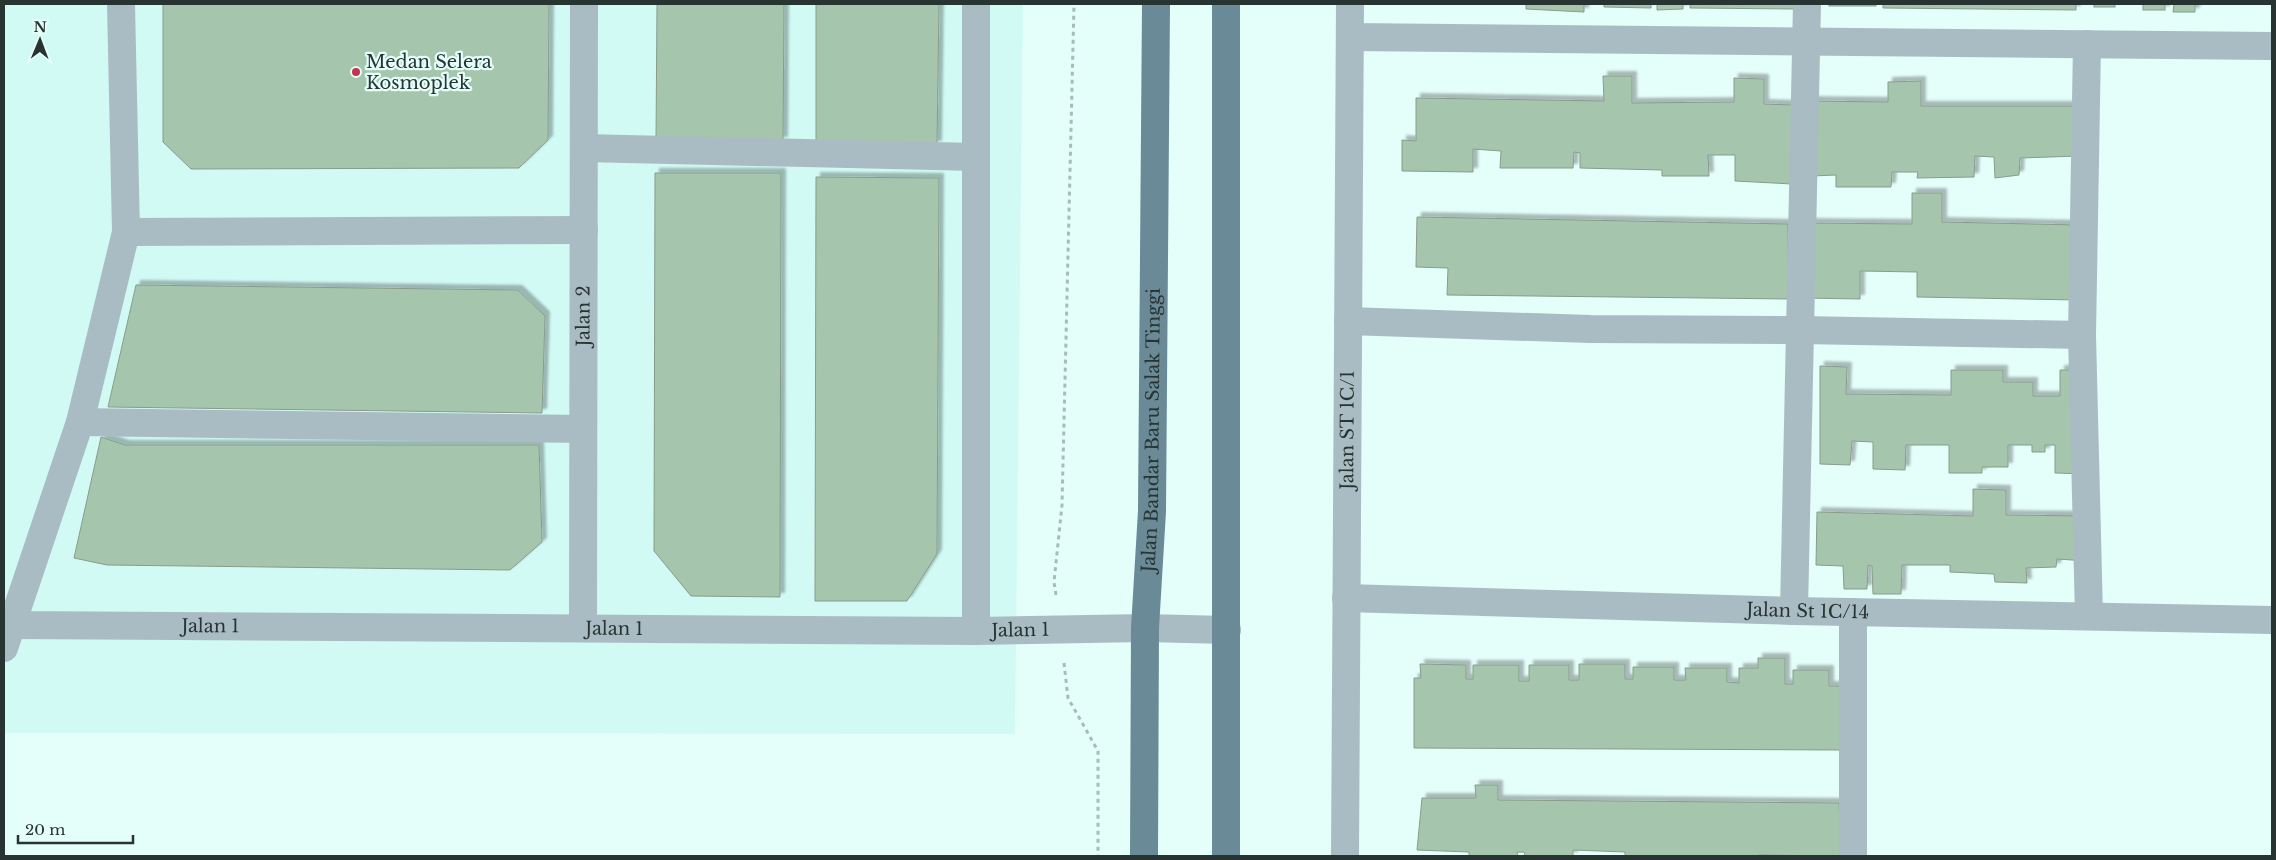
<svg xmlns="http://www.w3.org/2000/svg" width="2276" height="860" font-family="'Libre Baskerville',serif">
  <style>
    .built { fill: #d1faf4 }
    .building { fill: #a6c5ad; stroke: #879c8c; filter: url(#shadow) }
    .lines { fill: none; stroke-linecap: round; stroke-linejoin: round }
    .path { stroke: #a7bcb9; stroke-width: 3; stroke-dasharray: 4 4; stroke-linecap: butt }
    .minor { stroke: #aabcc3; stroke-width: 28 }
    .major { stroke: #698a96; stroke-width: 28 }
    .poi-dot { fill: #c33352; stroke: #e4fefa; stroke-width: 2 }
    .labels { text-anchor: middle; stroke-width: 4.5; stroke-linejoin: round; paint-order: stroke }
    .poi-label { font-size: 18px; fill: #283432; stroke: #e4fefa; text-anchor: start }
    .street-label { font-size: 18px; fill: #283432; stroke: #e4fefa }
  </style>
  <defs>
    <filter id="shadow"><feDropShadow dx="4.5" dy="-4.5" stdDeviation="1" flood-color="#0004"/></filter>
  </defs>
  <rect width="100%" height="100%" fill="#e4fefa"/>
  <path class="built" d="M4 4H1023L1015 734 4 733Z"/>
  <g class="building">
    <path d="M163 4H549L548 140 519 168 191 169 163 142Z"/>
    <path d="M657 4H784L783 141 656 140Z"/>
    <path d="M816 4H939L937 145 816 143Z"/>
    <path d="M1526 4H1584V12L1526 9Z"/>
    <path d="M1604 4H1651V8L1604 7Z"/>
    <path d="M1657 4H1683V9L1657 10Z"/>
    <path d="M1690 4H1794V9L1690 8Z"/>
    <rect x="1829" y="4" width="47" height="2"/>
    <path d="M1883 4H2076V10L1883 8Z"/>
    <rect x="2094" y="4" width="21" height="3"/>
    <rect x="2143" y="4" width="22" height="6"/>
    <path d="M2174 4H2195V12H2173Z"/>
    <path d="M1603 76H1632V103L1734 102V78L1764 79V104L1792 105V184L1735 181V155H1708L1709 176H1662V170L1580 168V153L1574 152 1573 168H1500L1501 151 1473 149V172L1402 171V140L1416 141V98L1604 101Z"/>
    <path d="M1921 81V106H2079V156L2020 158 2019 175 1995 178 1994 157 1975 156 1974 177 1917 178 1918 172H1892L1891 187H1836V175L1812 176 1809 101 1888 102V82Z"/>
    <path d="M655 173H781L780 597 691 596 654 551Z"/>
    <path d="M816 177 939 178 937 554 907 601H815Z"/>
    <path d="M1912 193H1942V222L2078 225 2077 300 1917 297V272L1860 271V299L1804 298 1806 223 1912 224Z"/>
    <path d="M1417 217 1788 224 1789 299 1447 295 1448 268 1416 267Z"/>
    <path d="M136 285 518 290 545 316 542 413 108 407Z"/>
    <path d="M1820 366 1847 367 1846 394 1951 395V370H2003V382H2033V396H2060V370H2089V474L2055 473V445H2045V452H2032V445H2008V467H1982V473H1949V445H1906L1905 470 1873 469V442L1852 441 1850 465 1820 464Z"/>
    <path d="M101 437 125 445H539L542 542 510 570 107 565 74 558Z"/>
    <path d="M1973 489 2006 490V515L2087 516V561L2057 559 2056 567 2026 568 2027 583 1995 582 1994 574 1950 572V565H1902L1901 594H1873L1872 566 1868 565 1867 589H1844L1843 566 1816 565 1817 512 1973 516Z"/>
    <path d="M1758 658H1785V684H1793V670H1829V686H1840V750L1414 748V678H1421L1420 664 1466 665V679H1473V665H1519V681H1529V665H1569V680H1579V664H1625V679H1633V667H1674V680H1686L1685 668H1727V682L1739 683V668H1758Z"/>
    <path d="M1475 785H1498V800L1839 803 1841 853 1839 856 1759 855V856H1625V852L1573 850V856H1525L1524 852H1517L1518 856H1469V852L1417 850 1422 798H1476Z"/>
  </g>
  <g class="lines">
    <g class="path">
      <path d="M1056 595 1054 582 1062 505 1074 4"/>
      <path d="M1064 663 1068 698 1098 751V856"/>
    </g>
    <g class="minor">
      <path d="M976 4V631"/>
      <path d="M1350 37 2272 46"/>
      <path d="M2087 44 2082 335 2089 616"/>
      <path d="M584 148 976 157"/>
      <path d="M126 232 584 230"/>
      <path d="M1348 321 1590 329 1801 330 2082 335"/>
      <path d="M80 422 583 429"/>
      <path id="s1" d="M1346 598 1794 611 2272 620"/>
      <path d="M1794 611 1807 4"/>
      <path d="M1853 612V856"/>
      <path id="s2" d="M4 620 11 625 976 631 1145 628 1227 630"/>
      <path id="s3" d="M583 628 584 4"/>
      <path d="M4 648 80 422 126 232 121 4"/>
      <path id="s4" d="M1345 856 1350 4"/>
    </g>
    <g class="major">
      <path id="s5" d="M1144 856 1145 628 1152 511 1156 4"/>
      <path d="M1226 856V4"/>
    </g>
  </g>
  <circle class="poi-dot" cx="356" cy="72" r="5"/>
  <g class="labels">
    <g class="poi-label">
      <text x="366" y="68">Medan Selera<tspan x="366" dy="21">Kosmoplek</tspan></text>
    </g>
    <g class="street-label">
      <text dy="6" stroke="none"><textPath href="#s3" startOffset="312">Jalan 2</textPath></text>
      <text dy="6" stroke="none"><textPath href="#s5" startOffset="426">Jalan Bandar Baru Salak Tinggi</textPath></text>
      <text dy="6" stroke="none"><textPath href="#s4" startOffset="426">Jalan ST 1C/1</textPath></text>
      <text dy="6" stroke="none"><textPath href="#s1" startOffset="462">Jalan St 1C/14</textPath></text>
      <text dy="6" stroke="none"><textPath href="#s2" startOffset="208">Jalan 1</textPath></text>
      <text dy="6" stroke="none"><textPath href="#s2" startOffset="612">Jalan 1</textPath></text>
      <text dy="6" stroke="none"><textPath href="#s2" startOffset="1018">Jalan 1</textPath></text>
    </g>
  </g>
  <rect width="2276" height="860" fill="none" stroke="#283432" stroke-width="10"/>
  <g transform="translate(40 40) rotate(1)" stroke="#e4fefa" stroke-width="4" paint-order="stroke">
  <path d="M0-4L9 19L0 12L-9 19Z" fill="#283432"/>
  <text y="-8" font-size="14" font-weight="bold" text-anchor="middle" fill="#283432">N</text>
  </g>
  <path d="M18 835v8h115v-8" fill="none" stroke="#283432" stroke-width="2.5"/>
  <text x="25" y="835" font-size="15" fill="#283432" stroke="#e4fefa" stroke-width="4" paint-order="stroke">20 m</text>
</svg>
